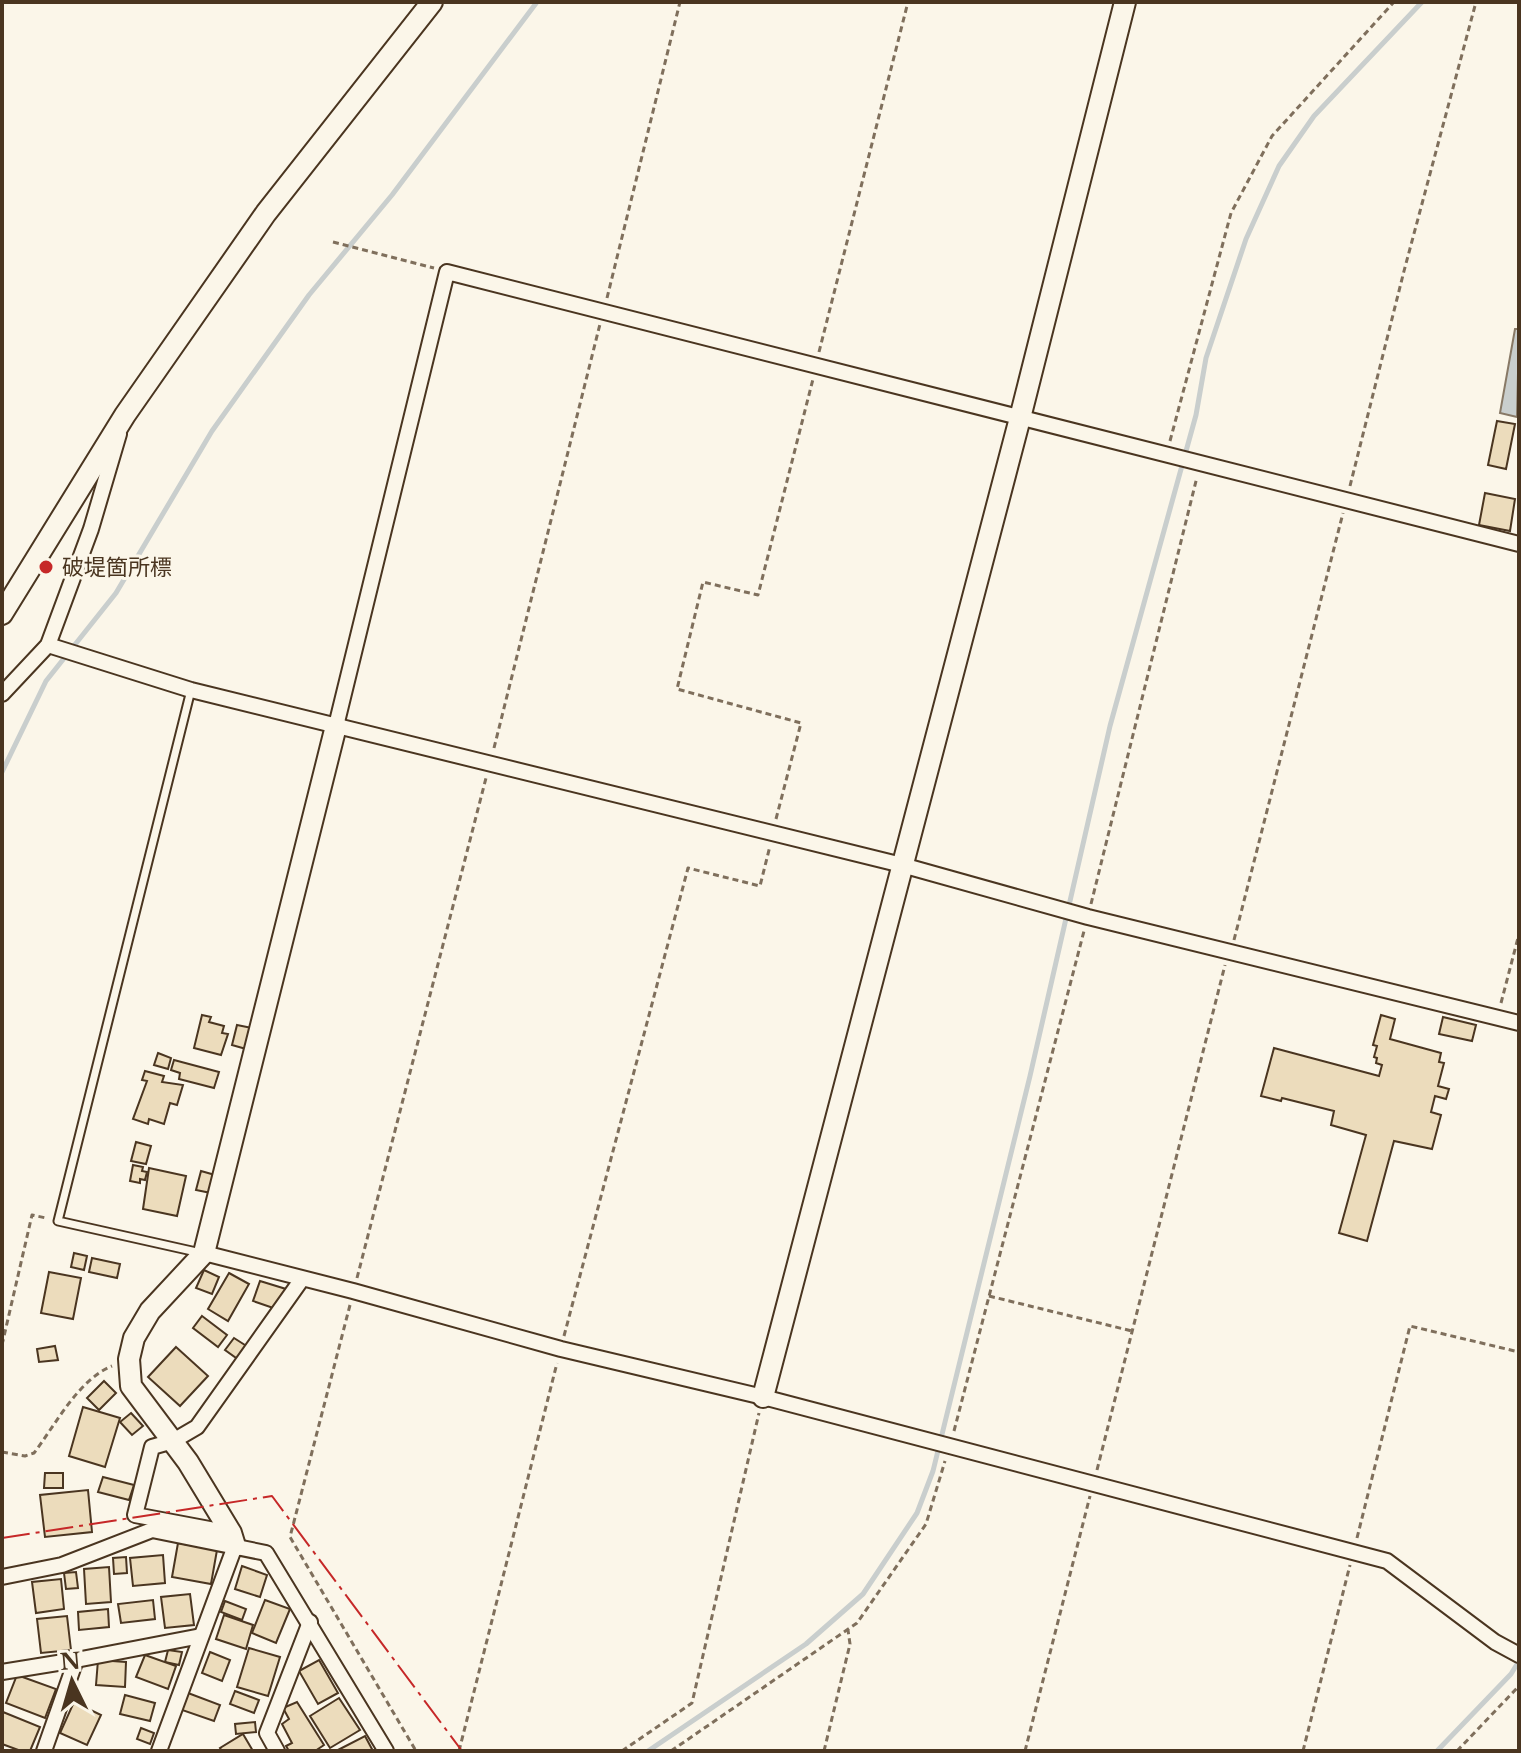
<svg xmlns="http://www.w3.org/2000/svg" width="1521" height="1753" font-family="'Libre Baskerville','Noto Sans JP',serif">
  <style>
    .water { fill: #c9cecd; stroke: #887966; stroke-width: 2 }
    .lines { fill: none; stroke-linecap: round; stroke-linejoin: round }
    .stream { stroke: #c9cecd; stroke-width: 5 }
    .building { fill: #ecdcbc; stroke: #4a3520; stroke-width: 2 }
    .lane-casing { stroke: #4a3520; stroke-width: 11 }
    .street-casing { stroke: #4a3520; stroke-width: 18 }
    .secondary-casing { stroke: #4a3520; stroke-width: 24 }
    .path { stroke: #7f6f5c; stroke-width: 3; stroke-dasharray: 6 4; stroke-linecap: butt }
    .lane { stroke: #fbf6e9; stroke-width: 7 }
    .street { stroke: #fbf6e9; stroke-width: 14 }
    .secondary { stroke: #fbf6e9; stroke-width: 20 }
    .power { stroke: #c62828; stroke-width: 2; stroke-dasharray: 28 6 4 6; stroke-linecap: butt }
    .poi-dot { fill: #c62828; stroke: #fbf6e9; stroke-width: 3 }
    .labels { text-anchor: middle; stroke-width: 6; stroke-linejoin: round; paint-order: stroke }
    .poi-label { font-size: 22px; fill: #4a3520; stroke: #fbf6e9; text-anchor: start }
  </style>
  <rect width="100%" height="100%" fill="#fbf6e9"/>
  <path class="water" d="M1515 329H1519L1517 417 1500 413Z"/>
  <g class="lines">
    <g class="stream">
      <path d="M2 772 46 681 116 593 212 431 309 295 392 195 537 2"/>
      <path d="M648 1751 806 1644 863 1594 917 1513 933 1471 1030 1076 1110 726 1196 415 1206 358 1246 239 1279 166 1314 116 1422 2"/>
      <path d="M1437 1751 1511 1674 1519 1661"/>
    </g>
  </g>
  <g class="building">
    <path d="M1497 421 1515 424 1506 469 1488 465Z"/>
    <path d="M1485 493 1515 499 1510 531 1479 525Z"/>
    <path d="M202 1015 211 1017 209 1022 224 1026 222 1033 228 1034 221 1055 194 1048Z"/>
    <path d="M1381 1015 1395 1019 1390 1039 1441 1053 1439 1062 1444 1063 1438 1086 1449 1089 1446 1099 1435 1096 1431 1112 1441 1115 1432 1149 1394 1141 1367 1241 1339 1233 1366 1135 1331 1125 1334 1111 1282 1098 1281 1101 1261 1096 1274 1048 1379 1076 1382 1065 1376 1063 1377 1058 1374 1057 1377 1046 1373 1045Z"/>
    <path d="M1443 1017 1476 1025 1472 1041 1439 1034Z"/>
    <path d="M237 1025 252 1028 246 1049 232 1045Z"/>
    <path d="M158 1053 171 1058 168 1069 154 1065Z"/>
    <path d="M174 1060 219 1072 214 1088 179 1079 180 1073 171 1070Z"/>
    <path d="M145 1071 164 1076 162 1082 183 1085 177 1105 170 1103 164 1124 149 1119 148 1124 133 1119 147 1081 142 1080Z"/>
    <path d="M136 1142 151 1146 146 1164 131 1161Z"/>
    <path d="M133 1165 143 1167 142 1171 147 1172 145 1180 140 1179V1183L130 1181Z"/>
    <path d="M149 1168 186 1176 177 1216 143 1209Z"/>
    <path d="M201 1171 215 1175 211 1193 196 1190Z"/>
    <path d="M74 1253 87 1256 84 1270 71 1267Z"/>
    <path d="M92 1258 120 1264 117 1278 89 1272Z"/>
    <path d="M204 1270 219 1277 212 1294 196 1288Z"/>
    <path d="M49 1272 81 1278 73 1319 41 1313Z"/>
    <path d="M229 1273 249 1284 228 1321 208 1309Z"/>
    <path d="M260 1281 286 1289 279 1310 253 1301Z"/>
    <path d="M202 1316 227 1335 218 1347 193 1328Z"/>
    <path d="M234 1338 248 1347 239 1360 225 1350Z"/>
    <path d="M55 1346 58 1360 39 1362 37 1349Z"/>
    <path d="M176 1347 208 1376 180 1406 148 1377Z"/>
    <path d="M104 1381 116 1393 99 1410 87 1398Z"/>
    <path d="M83 1407 120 1418 105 1467 69 1456Z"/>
    <path d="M131 1413 143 1426 132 1435 120 1422Z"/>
    <path d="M45 1473H63V1488H44Z"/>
    <path d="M103 1477 134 1485 129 1500 98 1492Z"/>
    <path d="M88 1490 92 1532 45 1537 40 1495Z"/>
    <path d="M178 1543 217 1550 211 1584 172 1577Z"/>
    <path d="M163 1555 165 1583 133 1586 130 1558Z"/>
    <path d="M126 1557 127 1573 114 1574 113 1558Z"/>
    <path d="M242 1566 267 1575 260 1597 235 1589Z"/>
    <path d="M109 1567 111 1602 86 1604 84 1569Z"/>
    <path d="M76 1572 78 1588 66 1589 64 1573Z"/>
    <path d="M61 1579 64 1609 36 1613 32 1582Z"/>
    <path d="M190 1594 194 1625 165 1628 161 1597Z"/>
    <path d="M153 1600 155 1619 121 1623 118 1604Z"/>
    <path d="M265 1600 290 1609 276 1643 252 1633Z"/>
    <path d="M225 1601 246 1609 242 1620 221 1612Z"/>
    <path d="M108 1609 109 1627 79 1630 78 1612Z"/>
    <path d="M224 1615 253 1625 246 1649 216 1639Z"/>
    <path d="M67 1616 71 1650 41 1653 37 1619Z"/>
    <path d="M249 1648 280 1657 268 1696 237 1687Z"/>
    <path d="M168 1650 182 1652 179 1665 165 1662Z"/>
    <path d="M210 1652 230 1660 222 1681 202 1673Z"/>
    <path d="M145 1655 176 1666 168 1689 136 1677Z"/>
    <path d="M98 1660 126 1662 125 1687 96 1685Z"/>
    <path d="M319 1660 338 1693 318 1704 299 1671Z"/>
    <path d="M17 1675 56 1689 45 1718 6 1703Z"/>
    <path d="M235 1691 259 1700 254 1713 230 1704Z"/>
    <path d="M188 1693 220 1705 214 1721 182 1710Z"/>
    <path d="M125 1695 155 1703 150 1721 120 1714Z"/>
    <path d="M339 1698 360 1730 330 1748 310 1716Z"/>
    <path d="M74 1702 101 1715 87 1745 60 1733Z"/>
    <path d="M297 1702 324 1745 315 1751H289L286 1746 292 1743 282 1724 289 1719 283 1708Z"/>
    <path d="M3 1712 40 1727 30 1751H21L2 1744Z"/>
    <path d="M255 1722 256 1732 236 1734 235 1724Z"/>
    <path d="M141 1728 154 1733 150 1744 137 1739Z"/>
    <path d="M243 1734 253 1751H222L220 1748Z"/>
    <path d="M365 1736 373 1751H336Z"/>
  </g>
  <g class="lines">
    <defs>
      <path id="lane" d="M191 690 58 1221 201 1253"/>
      <g id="street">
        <path d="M48 645 191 690 902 865 1088 917 1519 1023"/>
        <path d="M2 694 48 645 91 529 119 434"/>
        <path d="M336 726 447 272 1519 544"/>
        <path d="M204 1253 353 1291 561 1349 763 1397 1387 1561 1495 1642 1519 1655"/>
        <path d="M231 1533 135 1515 152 1447 173 1441 197 1427 302 1279"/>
        <path d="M2 1577 62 1565 152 1530 266 1553 386 1751"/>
        <path d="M76 1660 201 1636"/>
        <path d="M2 1672 76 1660 44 1751"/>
        <path d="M159 1751 235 1546"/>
        <path d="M277 1751 267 1733 310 1622"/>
      </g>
      <g id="secondary">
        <path d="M2 614 125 415 266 213 432 2"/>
        <path d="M763 1397 1020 418 1125 2"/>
        <path d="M235 1546 231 1533 188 1462 131 1386 129 1359 134 1338 150 1311 204 1253 336 726"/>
      </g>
    </defs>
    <use href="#lane" class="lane-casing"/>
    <use href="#street" class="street-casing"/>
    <use href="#secondary" class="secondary-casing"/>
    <g class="path">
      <path d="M333 242 434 268"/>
      <path d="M607 298 680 2"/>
      <path d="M819 352 908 2"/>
      <path d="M1170 441 1231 213 1272 136 1394 2"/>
      <path d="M1350 486 1404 271 1476 2"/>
      <path d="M494 748 600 324"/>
      <path d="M776 819 801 723 677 689 703 582 758 595 813 379"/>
      <path d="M1091 904 1197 477"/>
      <path d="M1234 940 1343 513"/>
      <path d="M1501 1003 1519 934"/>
      <path d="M357 1278 486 778"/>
      <path d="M989 1296 1132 1331"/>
      <path d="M350 1305 290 1537 416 1751"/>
      <path d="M564 1336 688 868 760 886 770 846"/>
      <path d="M2 1345 32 1215 46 1218"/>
      <path d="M954 1431 1084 931"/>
      <path d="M2 1452 25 1456 34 1453C56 1424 78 1380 112 1366"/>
      <path d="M1097 1470 1225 965"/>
      <path d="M1357 1538 1410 1326 1519 1352"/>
      <path d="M459 1751 557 1363"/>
      <path d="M622 1751 692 1703 759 1413"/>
      <path d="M671 1751 857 1623 926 1524 945 1461"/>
      <path d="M824 1751 850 1644 848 1630"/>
      <path d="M1025 1751 1090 1496"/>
      <path d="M1303 1751 1350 1565"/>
      <path d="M1457 1751 1519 1686"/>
    </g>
    <use href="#lane" class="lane"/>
    <use href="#street" class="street"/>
    <use href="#secondary" class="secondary"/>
    <path class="power" d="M2 1538 272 1496 462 1751"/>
  </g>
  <circle class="poi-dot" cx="46" cy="567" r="8"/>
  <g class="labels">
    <g class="poi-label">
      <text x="62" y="575">破堤箇所標</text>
    </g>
  </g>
  <rect width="1521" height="1753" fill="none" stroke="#4a3520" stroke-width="8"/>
  <g transform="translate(72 1681) rotate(355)" stroke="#fbf6e9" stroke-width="6" paint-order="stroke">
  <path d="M0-6L14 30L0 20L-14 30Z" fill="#4a3520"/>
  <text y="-12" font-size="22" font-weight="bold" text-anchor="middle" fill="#4a3520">N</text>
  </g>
</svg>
